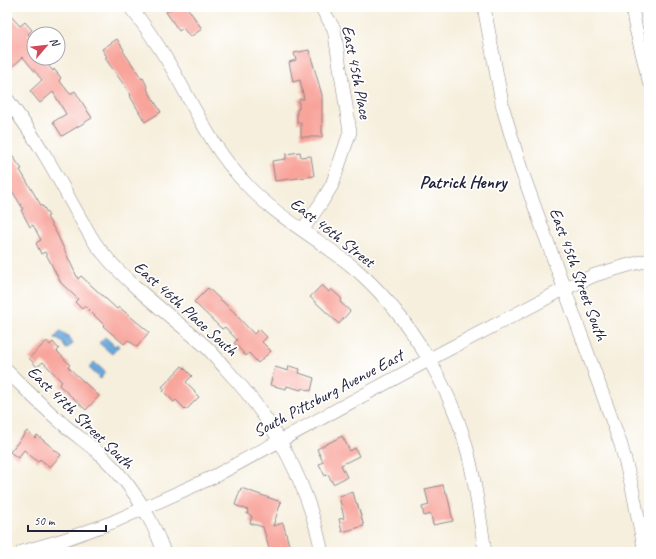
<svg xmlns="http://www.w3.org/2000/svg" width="656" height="559" font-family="Caveat,sans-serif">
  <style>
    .water { fill: #69a8dc; stroke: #46658c }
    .building { fill: #f8a49b }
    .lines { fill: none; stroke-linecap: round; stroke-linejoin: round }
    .minor-casing { stroke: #8c888c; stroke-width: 14 }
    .minor { stroke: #fff; stroke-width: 13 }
    .labels { text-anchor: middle; stroke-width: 3.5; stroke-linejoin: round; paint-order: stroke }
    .street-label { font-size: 17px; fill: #22223b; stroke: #fff }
    .neighbourhood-label { font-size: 18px; font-weight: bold; fill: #22223b; stroke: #fff }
  </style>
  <rect width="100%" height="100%" fill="#fff"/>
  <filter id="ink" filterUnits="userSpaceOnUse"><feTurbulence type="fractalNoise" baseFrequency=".025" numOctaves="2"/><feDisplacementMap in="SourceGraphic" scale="8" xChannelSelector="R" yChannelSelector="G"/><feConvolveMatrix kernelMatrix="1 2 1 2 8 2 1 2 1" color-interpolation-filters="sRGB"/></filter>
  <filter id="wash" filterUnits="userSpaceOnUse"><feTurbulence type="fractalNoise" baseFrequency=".012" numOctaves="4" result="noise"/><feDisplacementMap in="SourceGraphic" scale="16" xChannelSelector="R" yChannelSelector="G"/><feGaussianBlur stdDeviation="0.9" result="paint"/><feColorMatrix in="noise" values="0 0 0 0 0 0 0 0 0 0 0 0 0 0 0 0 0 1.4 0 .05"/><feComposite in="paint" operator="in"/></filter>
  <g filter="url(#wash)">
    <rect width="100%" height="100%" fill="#f6efdd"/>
    <g class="water">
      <path d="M60 331 68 336 73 344 66 349 62 342 55 338Z"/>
      <path d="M105 337 115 346 117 344 119 346 112 354 99 343Z"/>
      <path d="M94 362 105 372 102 376V378L99 379V377L89 368Z"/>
    </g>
    <g id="blocks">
      <g class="building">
        <path d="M174 7H187L202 29 190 37 183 28 179 31 166 12Z"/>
        <path d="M7 12 20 26 25 22 32 30 28 34 34 42V58H42L53 71 54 69 61 78 59 80 70 94 75 91 92 118 62 136 53 122 66 114 53 92 40 103 30 91 42 80 23 57 11 68 7 63Z"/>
        <path d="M117 39 124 50 123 51 142 79 143 78 148 88 147 89 161 112 145 122 130 96 131 95 105 58 107 57 102 49Z"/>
        <path d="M309 50 322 95V137H301V123H297V109H299V99H304L300 80 293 82 289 62 296 60 294 53Z"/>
        <path d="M7 149 22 169 20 170 42 207 43 206 49 216 47 217 57 234 78 279 81 276 117 309 119 307 149 332 137 347 128 340 124 344 103 326 104 325 85 306 82 309 75 302 78 299 61 283 45 252 41 254 36 243 41 240 33 225 30 227 21 210 23 209 7 182Z"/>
        <path d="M300 152 301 157 311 156 314 176 275 181 272 161 286 159V154Z"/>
        <path d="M322 285 329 292 331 289 342 299 340 302 350 311 339 324 310 297Z"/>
        <path d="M208 288 236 314V315L254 334 259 329 267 337 262 342 271 351 258 363 249 353 246 356 234 343 237 340 225 327 222 329 194 302Z"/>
        <path d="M47 341 50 345 53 342 59 349 57 351 70 365 68 367 99 396 86 410 59 385 62 382 43 362 37 367 29 358Z"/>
        <path d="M182 366 192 376 186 382 195 391 194 392 199 397 186 410 176 400 174 402 163 391 165 389 162 387Z"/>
        <path d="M289 366 300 369 299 373 314 378 311 391 302 388 301 390 287 386 286 389 270 385 275 367 288 371Z"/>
        <path d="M27 431 35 438 37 435 61 455 50 467 40 459 38 462 24 450 18 458 10 452Z"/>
        <path d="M342 436 350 451 355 448 359 456 341 465 347 477 333 484 328 474 325 476 319 464 323 462 317 449Z"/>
        <path d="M443 485 445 493H447L453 521 433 525 431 514 424 516 422 507 429 505 425 489Z"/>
        <path d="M241 488 281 502 273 526 283 523 291 552H270L263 527 250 523 252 516 247 514 248 510 235 505Z"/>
        <path d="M353 492 356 503H357L364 526 342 532 339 519 344 518 339 496Z"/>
      </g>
    </g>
  </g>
  <g filter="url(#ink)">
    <use href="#blocks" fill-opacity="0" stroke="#8c888c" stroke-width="1"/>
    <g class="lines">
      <defs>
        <g id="minor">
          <path d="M130 7C145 25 158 45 170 65 195 108 211 147 246 184 278 219 324 241 360 273 409 317 452 389 468 453 476 485 480 519 485 552"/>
          <path d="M484 7 503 108 521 169 621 445 632 487 645 552"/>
          <path d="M632 7 635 25 649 81"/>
          <path d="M7 99C21 118 34 137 46 157 60 180 72 205 86 228 91 237 96 246 103 253 131 288 170 315 204 345 212 352 219 361 226 369 276 422 307 481 322 552"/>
          <path d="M303 229 321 203 332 185 350 132 334 29 321 7"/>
          <path d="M7 371C25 389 43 407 63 424 75 435 89 444 101 455 129 481 151 516 164 552"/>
          <path d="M22 552 63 540 113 522 213 477 445 351 566 288 595 275 629 265 649 260"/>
        </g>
      </defs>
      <use href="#minor" class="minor-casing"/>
      <use href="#minor" class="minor"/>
    </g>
  </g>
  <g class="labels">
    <g class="street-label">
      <text transform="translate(357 72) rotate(79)" y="6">East 45th Place</text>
      <text transform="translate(333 232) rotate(38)" y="6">East 46th Street</text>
      <text transform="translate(579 274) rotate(70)" y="6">East 45th Street South</text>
      <text transform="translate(186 308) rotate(42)" y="6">East 46th Place South</text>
      <text transform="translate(328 393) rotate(-28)" y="6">South Pittsburg Avenue East</text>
      <text transform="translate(81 417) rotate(44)" y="6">East 47th Street South</text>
    </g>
    <g class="neighbourhood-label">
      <text x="463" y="188">Patrick Henry</text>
    </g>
  </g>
  <rect width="656" height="559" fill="none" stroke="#fff" stroke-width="24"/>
  <g transform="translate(46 46) rotate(62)"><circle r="19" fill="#ffffff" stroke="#a7a7b1"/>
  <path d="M0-3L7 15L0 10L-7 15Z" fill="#d1495b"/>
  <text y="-6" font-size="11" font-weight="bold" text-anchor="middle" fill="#22223b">N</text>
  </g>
  <path d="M28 525v6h78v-6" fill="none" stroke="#22223b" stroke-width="2"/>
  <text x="34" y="525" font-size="12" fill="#22223b" stroke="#ffffff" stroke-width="3" paint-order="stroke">50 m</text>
</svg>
